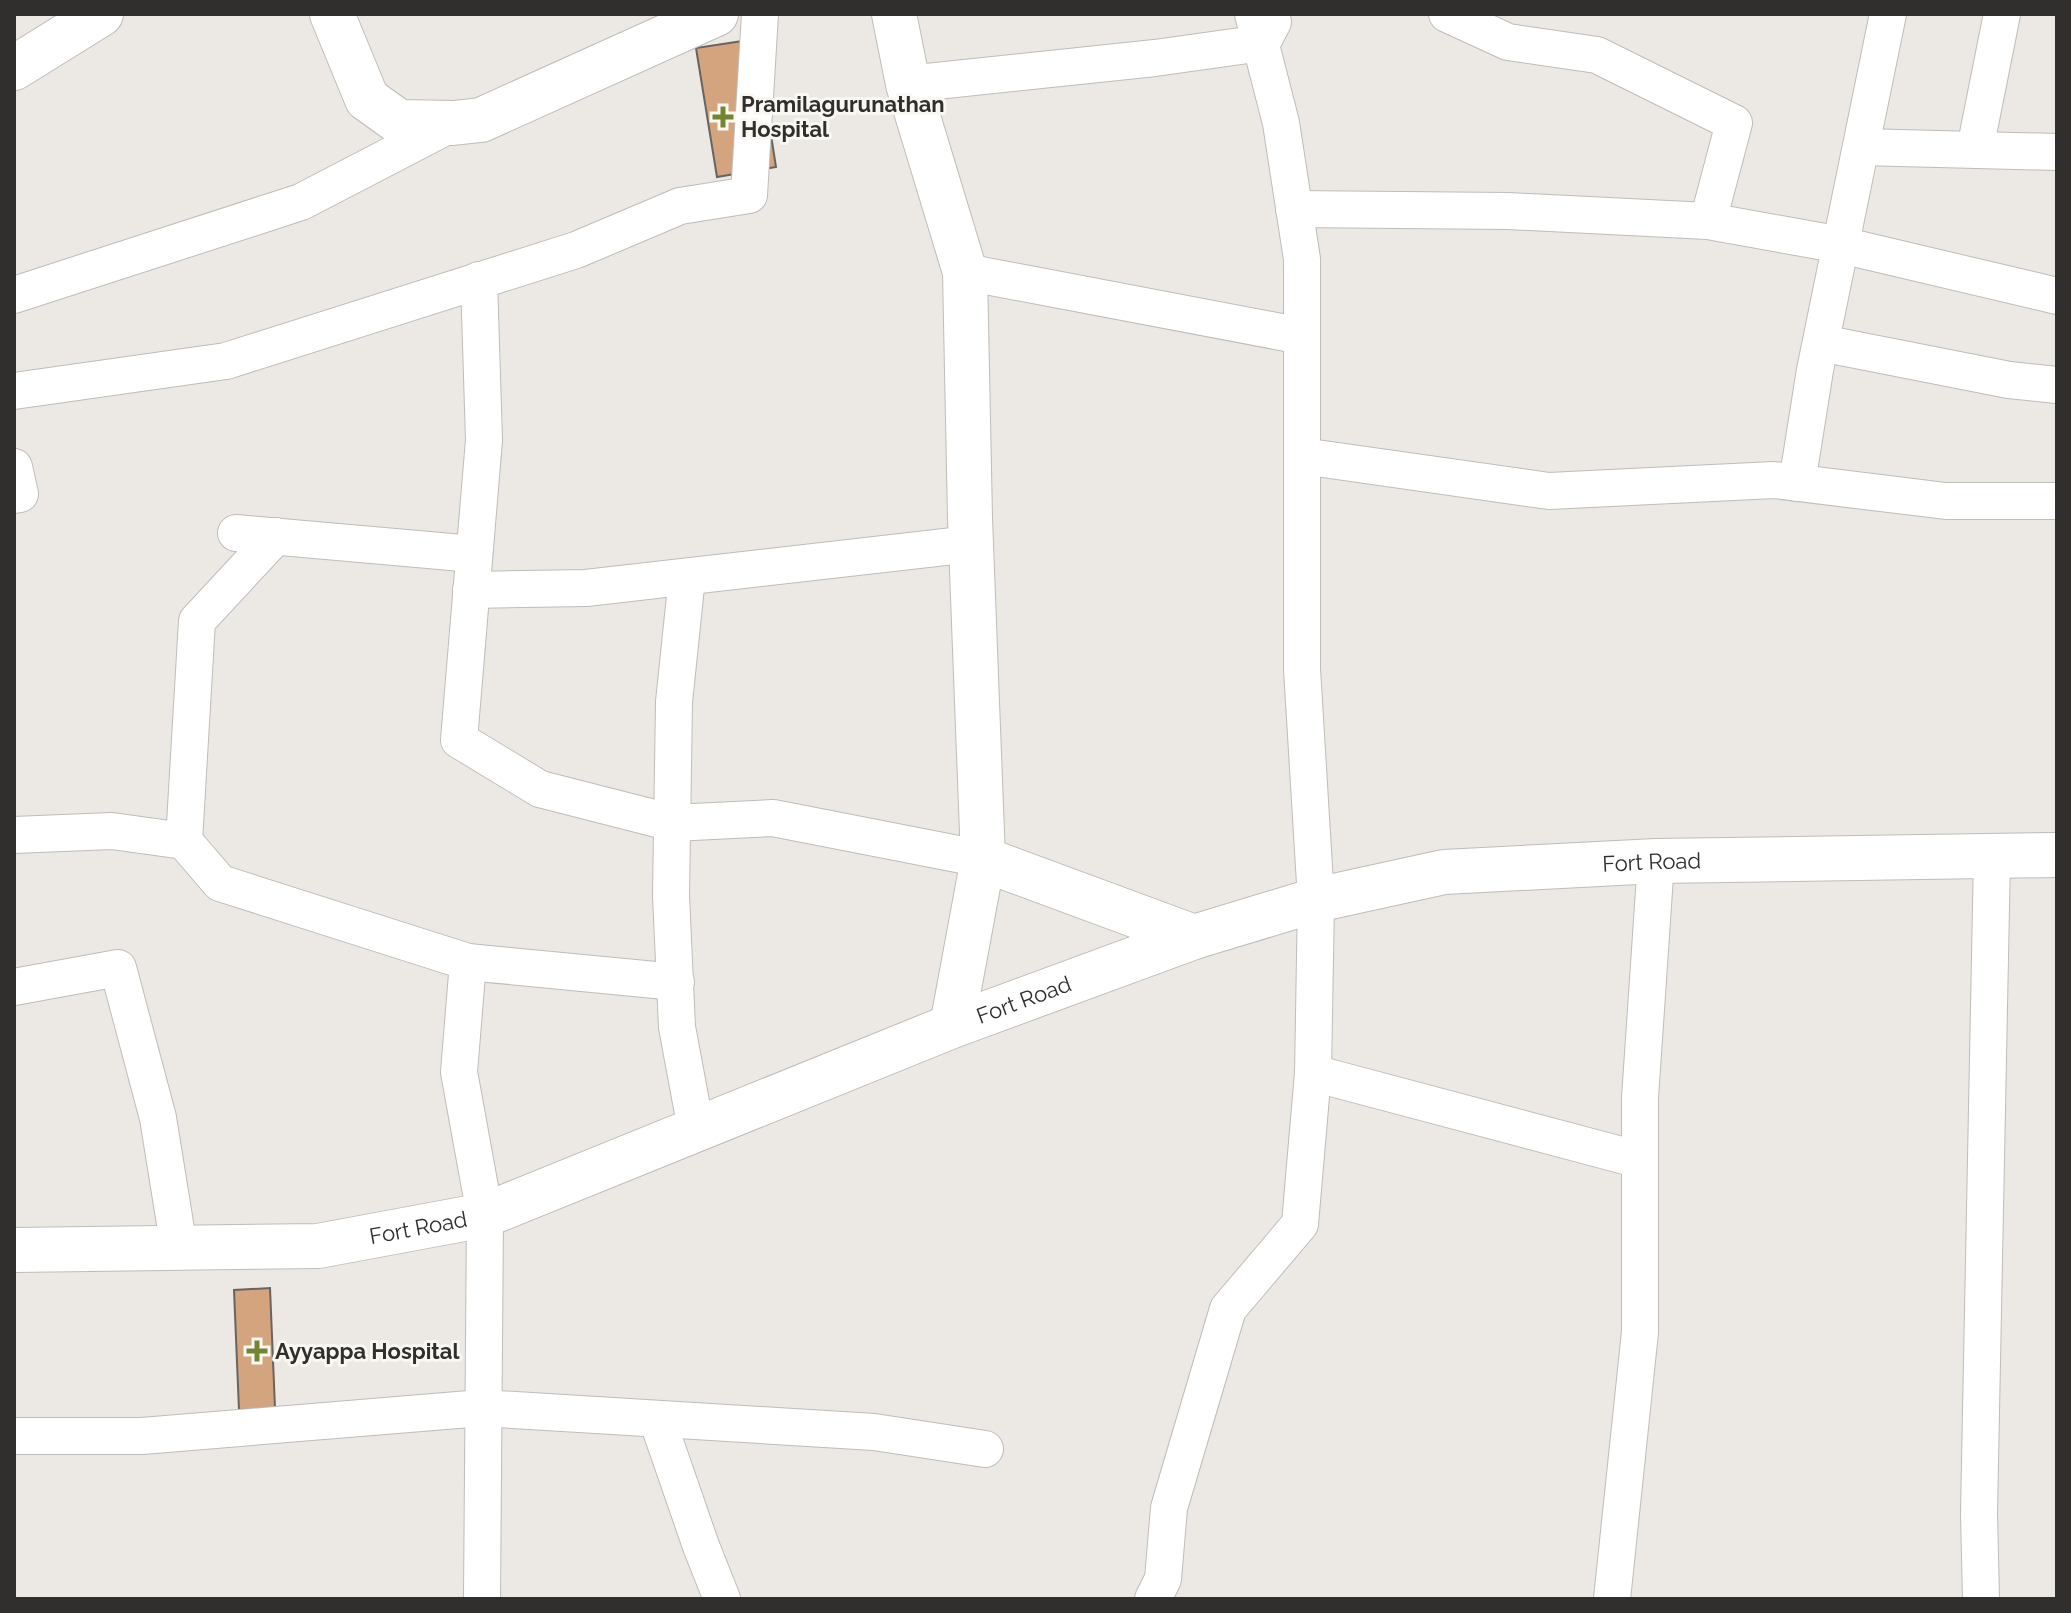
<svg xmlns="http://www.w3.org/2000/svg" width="2071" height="1613" viewBox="0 0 2071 1613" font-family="Raleway,sans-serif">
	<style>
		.building { fill: #d4a47e; stroke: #686461; stroke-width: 2 }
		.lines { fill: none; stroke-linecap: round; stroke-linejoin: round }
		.street-casing { stroke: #bfbdb8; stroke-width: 38 }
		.secondary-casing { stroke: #bfbdb8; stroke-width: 46 }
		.street { stroke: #fff; stroke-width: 36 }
		.secondary { stroke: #fff; stroke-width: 44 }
		.poi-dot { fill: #738433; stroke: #f9f7f1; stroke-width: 3 }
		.labels { text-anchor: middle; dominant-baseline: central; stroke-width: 6; stroke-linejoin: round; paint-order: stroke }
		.poi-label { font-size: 22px; font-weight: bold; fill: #302f2d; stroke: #f9f7f1; text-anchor: start }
		.street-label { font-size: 22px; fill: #302f2d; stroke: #f9f7f1 }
	</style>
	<rect width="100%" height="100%" fill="#ece9e4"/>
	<g class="building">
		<path d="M756,39L776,167L717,177L696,48Z"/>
		<path d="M270,1288L275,1408L239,1410L234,1290Z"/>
	</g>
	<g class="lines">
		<g class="street-casing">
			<g id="street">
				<path d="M1447,14L1508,42L1597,55L1734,123L1708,221"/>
				<path d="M908,84L1155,58L1262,43L1273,22"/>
				<path d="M1861,147L2057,152"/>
				<path d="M1975,149L2002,14"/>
				<path d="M1294,209L1508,211L1708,221L1841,245L2057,296"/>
				<path d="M965,272L1302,336"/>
				<path d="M479,280L484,440L459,740L540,789L673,823L773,818L983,859"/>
				<path d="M14,295L301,202L453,123"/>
				<path d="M1821,343L2009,380L2057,385"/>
				<path d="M14,391L226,361L576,250L680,206L749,195L760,14"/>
				<path d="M1302,456L1549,491L1774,480L1946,501H2057"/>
				<path d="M14,467L20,494L14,495"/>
				<path d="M1797,483L1815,370L1888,14"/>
				<path d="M236,533L474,554"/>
				<path d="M687,577L674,702L671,896L677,1027L696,1129"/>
				<path d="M471,590L586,588L971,544"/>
				<path d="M14,835L112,831L184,841L220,883L468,962L676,982"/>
				<path d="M184,841L197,621L276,536"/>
				<path d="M468,962L459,1072L485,1215L482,1599"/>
				<path d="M14,987L118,968L158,1118L179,1248"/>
				<path d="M1313,1073L1640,1160"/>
				<path d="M657,1419L701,1546L722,1599"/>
				<path d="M14,1436H142L482,1408L874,1432L985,1449"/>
				<path d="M1153,1599L1163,1579L1169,1508L1228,1309L1300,1224L1313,1073L1316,900L1302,669V259L1281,123L1253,14"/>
				<path d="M1612,1599L1640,1332V1098L1656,861"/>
				<path d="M1981,1599L1979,1513L1992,856"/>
			</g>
		</g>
		<g class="secondary-casing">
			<g id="secondary">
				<path d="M332,14L367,99L399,122L453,123L481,120L716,14"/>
				<path d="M894,14L908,84L965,272L970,518L983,859L952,1026"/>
				<path d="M14,68L101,14"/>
				<path d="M983,859L1194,937"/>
				<path id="s1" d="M14,1250L318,1246L485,1215L952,1026L1194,937L1316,900L1444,872L1656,861L2057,855"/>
			</g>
		</g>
		<use href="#street" class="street"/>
		<use href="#secondary" class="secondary"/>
	</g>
	<g class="poi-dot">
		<path d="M719 105h8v8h8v8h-8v8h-8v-8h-8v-8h8z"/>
		<path d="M253 1339h8v8h8v8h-8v8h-8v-8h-8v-8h8z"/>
	</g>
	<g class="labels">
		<g class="poi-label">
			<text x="741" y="104">Pramilagurunathan<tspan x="741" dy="25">Hospital</tspan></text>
			<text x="275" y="1351">Ayyappa Hospital</text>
		</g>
		<g class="street-label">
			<text stroke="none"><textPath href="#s1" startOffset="1702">Fort Road</textPath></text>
			<text stroke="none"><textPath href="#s1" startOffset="1054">Fort Road</textPath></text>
			<text stroke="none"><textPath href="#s1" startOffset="406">Fort Road</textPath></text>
		</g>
	</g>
	<rect width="2071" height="1613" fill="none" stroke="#302f2d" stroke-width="32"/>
</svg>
